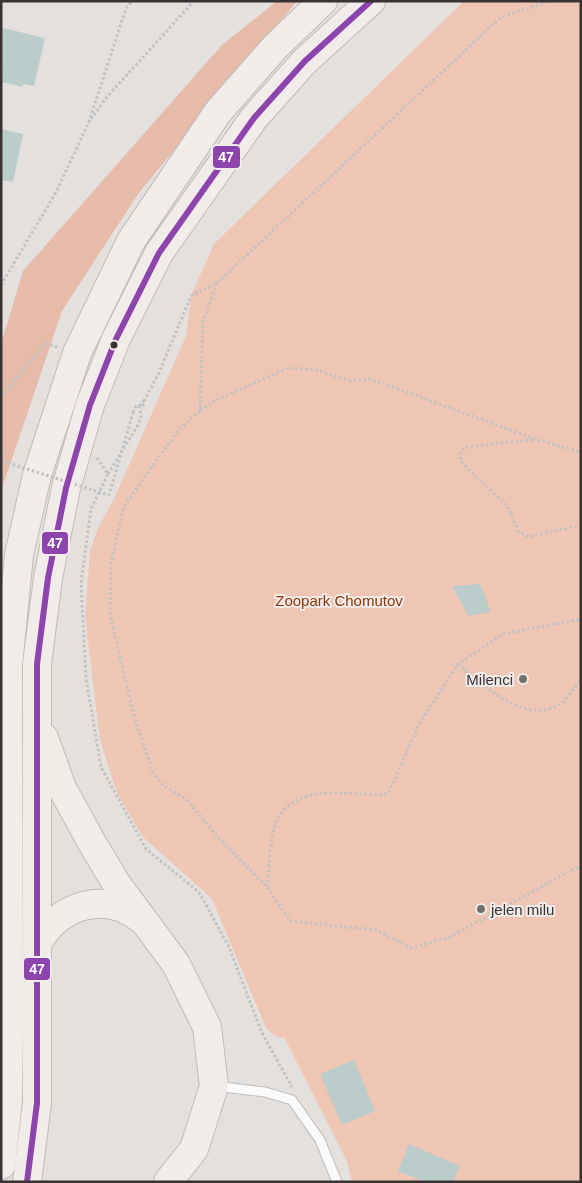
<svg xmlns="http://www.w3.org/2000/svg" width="582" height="1183" viewBox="0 0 582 1183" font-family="Arial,sans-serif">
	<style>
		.green { fill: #efc5b4 }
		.forest { fill: #e6bba9 }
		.building { fill: #bacdcb }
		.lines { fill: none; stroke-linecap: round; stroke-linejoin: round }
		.service-casing { stroke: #c1bebd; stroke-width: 11 }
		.trunk-casing { stroke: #bdbcbb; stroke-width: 30 }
		.path { stroke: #c2c2c2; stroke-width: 3; stroke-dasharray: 2.5 2.5; stroke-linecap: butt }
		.service { stroke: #fbfafa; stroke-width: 9 }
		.trunk { stroke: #f1ecea; stroke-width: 28 }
		.path-bridge { stroke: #c2c2c2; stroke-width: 3; stroke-dasharray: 2.5 2.5; stroke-linecap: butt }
		.bus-1-casing { stroke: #f2ecea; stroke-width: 10 }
		.bus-1 { stroke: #8e44ad; stroke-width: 6 }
		.bus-dot { fill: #363332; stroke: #f2ecea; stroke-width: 2 }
		.poi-dot { fill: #73706e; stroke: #f2ecea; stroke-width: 2 }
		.labels { text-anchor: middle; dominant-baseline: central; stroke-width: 4; stroke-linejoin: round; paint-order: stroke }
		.park-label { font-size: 15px; fill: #8e3607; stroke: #f2ecea }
		.poi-label { font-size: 15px; fill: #363332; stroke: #f2ecea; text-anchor: end }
		.line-badge { stroke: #f2ecea; stroke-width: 2 }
		.badge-label { font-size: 14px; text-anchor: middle; font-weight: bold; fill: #fff }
	</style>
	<rect width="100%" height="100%" fill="#e3e0de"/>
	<path class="green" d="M464,1H581V1182H352L347,1161L284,1037L278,1038L266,1028L212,899L142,836L117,793L100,740L85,617L90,551L98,528L114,499L186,336L191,296L214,244Z"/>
	<path class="forest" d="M277,1H297L138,194L62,311L1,491V344L23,271L222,45Z"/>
	<g class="building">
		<path d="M3,28L45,38L34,86L23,84L22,87L2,82Z"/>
		<path d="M1,129L23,134L13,182L1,180Z"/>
		<path d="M480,584L491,612L468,616L452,586Z"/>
		<path d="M354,1060L375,1111L342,1125L320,1074Z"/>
		<path d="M409,1144L460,1166L453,1182H425L398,1171Z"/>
	</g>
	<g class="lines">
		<g class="service-casing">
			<path id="service" d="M215,1086L265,1092L292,1100L320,1140L337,1182"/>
		</g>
		<g class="trunk-casing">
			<g id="trunk">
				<path d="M44,738L62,788L92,843L116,883L176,964L207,1027L214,1086L194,1149L168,1182"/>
				<path d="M38,942C60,905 105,890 141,919"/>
				<path d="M1,1165L8,1100L9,1026L8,665L19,555L37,475L77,353L131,241L218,112L275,47L323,1"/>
				<path d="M27,1182L37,1103V664L48,578L66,488L90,405L116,339L159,253L254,118L305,61L371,1"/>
			</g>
		</g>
		<g class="path">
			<path d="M91,119L106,98L194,1"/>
			<path d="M217,283L203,321L200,410L177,432L124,506L111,564L110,615L136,723L154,775L165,787L185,798L219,838L267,887L290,921L376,930L411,948L450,937L581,865"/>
			<path d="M1,285L55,194L89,122L126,8L132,1"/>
			<path d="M1,397L45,343L57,347"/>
			<path d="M144,401L158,375L191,296L217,283L501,17L551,1"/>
			<path d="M139,406L144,401L142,409"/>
			<path d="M200,410L214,401L288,368L316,370L349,381L371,379L535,439L581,452"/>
			<path d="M533,440L465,447L460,454L461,462L507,506L519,532L529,537L581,525"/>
			<path d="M97,458L108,474L91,509L81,583L86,678L101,767L146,849L199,892L229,947L262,1033L292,1087"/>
			<path d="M1,461L8,463"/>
			<path d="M108,474L138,425L141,416L139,406H136L133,413"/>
			<path d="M458,664C483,684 529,730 564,701C570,695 575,686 581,679"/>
			<path d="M267,887C269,869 269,851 273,833C284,781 343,794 383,795L389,792L419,724L458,664L503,634L581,619"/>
		</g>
		<use href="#service" class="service"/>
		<use href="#trunk" class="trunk"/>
		<path class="path-bridge" d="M8,463L109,495L133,413"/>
		<g class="bus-1-casing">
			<path id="bus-1" d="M27,1182L37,1103V664L48,578L66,488L90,405L116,339L159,253L254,118L305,61L371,1"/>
		</g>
		<use href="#bus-1" class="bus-1"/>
	</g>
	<circle class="bus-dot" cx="114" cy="345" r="4.5"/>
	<g class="poi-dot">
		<circle cx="523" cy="679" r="5"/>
		<circle cx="481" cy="909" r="5"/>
	</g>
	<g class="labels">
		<g class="park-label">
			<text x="339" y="600">Zoopark Chomutov</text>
		</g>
		<g class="poi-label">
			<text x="513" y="679">Milenci</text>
			<text x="491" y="909" text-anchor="start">jelen milu</text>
		</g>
	</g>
	<g class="line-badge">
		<rect x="212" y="145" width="29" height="24" rx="5" fill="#8e44ad"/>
		<rect x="41" y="531" width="28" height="24" rx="5" fill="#8e44ad"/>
		<rect x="23" y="957" width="28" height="24" rx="5" fill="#8e44ad"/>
	</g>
	<g class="badge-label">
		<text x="226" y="162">47</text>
		<text x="55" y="548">47</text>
		<text x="37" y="974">47</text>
	</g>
	<rect width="582" height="1183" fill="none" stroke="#363332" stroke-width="5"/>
</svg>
